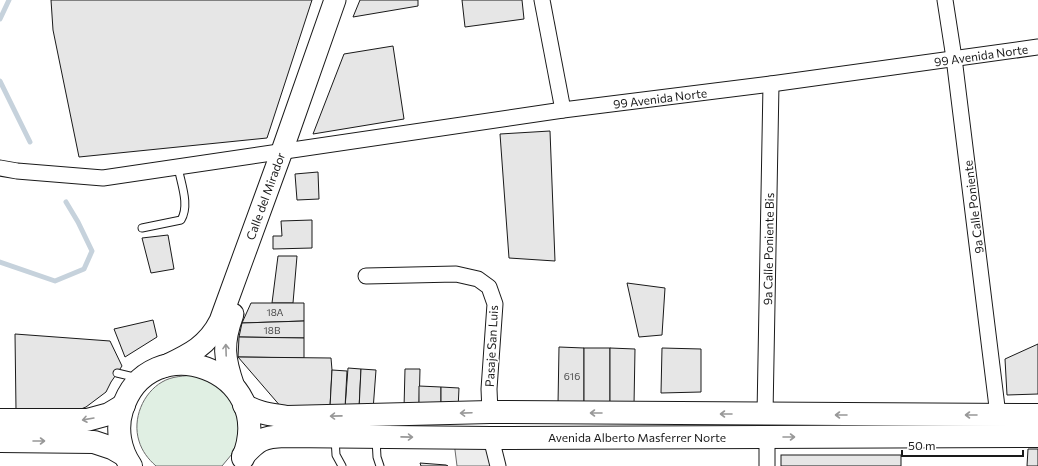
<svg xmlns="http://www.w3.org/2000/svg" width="1038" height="466" viewBox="0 0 1038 466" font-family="Commissioner,sans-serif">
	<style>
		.green { fill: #e0efe3; stroke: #6a6a6a }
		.parking { fill: #ededed; stroke: #6a6a6a }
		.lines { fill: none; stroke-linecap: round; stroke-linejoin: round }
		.stream { stroke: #c6d2dc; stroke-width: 5 }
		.building { fill: #e6e6e6; stroke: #1a1a1a }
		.lane-casing { stroke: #1a1a1a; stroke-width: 9 }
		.street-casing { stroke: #1a1a1a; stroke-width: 17 }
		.secondary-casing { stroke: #1a1a1a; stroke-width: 23 }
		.primary-casing { stroke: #1a1a1a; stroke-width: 24 }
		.lane { stroke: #fff; stroke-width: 7 }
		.street { stroke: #fff; stroke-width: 15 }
		.secondary { stroke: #fff; stroke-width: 21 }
		.primary { stroke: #fff; stroke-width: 22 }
		.oneway { stroke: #989898 }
		.labels { text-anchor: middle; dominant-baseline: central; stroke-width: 3; stroke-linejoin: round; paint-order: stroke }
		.number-label { font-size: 10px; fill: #4d4d4d }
		.street-label { font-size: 12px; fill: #1a1a1a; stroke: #fff }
	</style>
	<rect width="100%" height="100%" fill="#fff"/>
	<path class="green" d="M195,375L211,380L235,404L239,421V438L232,454L222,466H156C148,459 142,451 139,441C132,419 143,393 162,382C172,376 184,376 195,375Z"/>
	<path class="parking" d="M454,442H487L493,466H457Z"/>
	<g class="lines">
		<g class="stream">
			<path d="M0,19L9,0"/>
			<path d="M0,81L30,142"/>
			<path d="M0,262L55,281L84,269L92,251L78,222L66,202"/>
		</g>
	</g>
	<g class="building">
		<path d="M51,0H312L267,138L79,157L53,30Z"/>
		<path d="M360,0H418V6L353,17Z"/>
		<path d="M462,0H522L524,19L465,27Z"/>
		<path d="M393,46L404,119L313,134L344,54Z"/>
		<path d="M550,131L555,261L509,258L500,134Z"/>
		<path d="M318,172L319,199L297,200L295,174Z"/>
		<path d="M312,220V248L273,249V236H282L281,221Z"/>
		<path d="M168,235L174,269L151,273L142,238Z"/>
		<path d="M278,256H297L293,303H272Z"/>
		<path d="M627,283L665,288L662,335L639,337Z"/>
		<path d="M251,303H304V321L242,323Z"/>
		<path d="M153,320L157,337L125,357L114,329Z"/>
		<path d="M304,321V338L239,337L242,323Z"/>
		<path d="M15,334L110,341L122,366L111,382L106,392L86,407L76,411L16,410Z"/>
		<path d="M239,337L304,338V358L238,357Z"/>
		<path d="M1038,344V394L1007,395L1005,359Z"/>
		<path d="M559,347L584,348V404H558Z"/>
		<rect x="584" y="348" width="26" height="56"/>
		<path d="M610,348L635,349L634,405L610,404Z"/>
		<path d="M662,348L701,349V392L661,393Z"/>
		<path d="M238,357L331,358L332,370L330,407L282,408Z"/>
		<path d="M348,368L361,369L359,409L345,408Z"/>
		<path d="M361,369L376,370L373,410L359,409Z"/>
		<path d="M405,369H420L419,408H404Z"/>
		<path d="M332,370L347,371L345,408L330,407Z"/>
		<path d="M419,386L441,387V408H419Z"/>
		<path d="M441,387L459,388L458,409L441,408Z"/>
		<path d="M1028,449H1038V466H1027Z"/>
		<rect x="781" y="455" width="120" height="11"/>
		<path d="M420,463L446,465L448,466H421Z"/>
	</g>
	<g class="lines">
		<g class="lane-casing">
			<g id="lane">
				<path d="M142,228L181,220C190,205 181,184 178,167"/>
				<path d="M117,373L138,378"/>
				<path d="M335,438L336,455L342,466"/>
				<path d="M376,439L377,457L380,466"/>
			</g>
		</g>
		<g class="street-casing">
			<g id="street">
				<path d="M542,0L563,110"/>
				<path d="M945,0L954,58L998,415"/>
				<path d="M0,168L17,171L103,178L563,110L771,84L1038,47"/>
				<path d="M366,276L456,274L478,279L489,287L495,304L489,389L490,412"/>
				<path d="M765,414L771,84"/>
				<path d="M491,438L498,466"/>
				<path d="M767,466V437"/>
			</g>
		</g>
		<g class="secondary-casing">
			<g id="secondary">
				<path d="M233,314C222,344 224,358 234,387"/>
				<path d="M163,367C188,355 207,347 220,321L282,151L335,0"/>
			</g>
		</g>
		<g class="primary-casing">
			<g id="primary">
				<path d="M244,405C260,414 269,414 287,417L490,412L1038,415"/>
				<path d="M0,420H87L109,414L124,405"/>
				<path d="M0,441L94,442L112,448L124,455"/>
				<path d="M243,456C258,440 262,437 284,436L491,438L1038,436"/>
				<path d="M131,466C120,450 116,429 122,410C148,324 279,369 243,458"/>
			</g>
		</g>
		<use href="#lane" class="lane"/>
		<use href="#street" class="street"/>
		<use href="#secondary" class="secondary"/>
		<use href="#primary" class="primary"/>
	</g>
	<defs><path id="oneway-shaft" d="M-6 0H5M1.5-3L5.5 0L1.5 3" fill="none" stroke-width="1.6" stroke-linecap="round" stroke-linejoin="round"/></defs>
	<g class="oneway">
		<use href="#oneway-shaft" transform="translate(226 350) rotate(-92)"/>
		<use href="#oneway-shaft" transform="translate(466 413) rotate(178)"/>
		<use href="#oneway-shaft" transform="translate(596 413) rotate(-180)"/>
		<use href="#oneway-shaft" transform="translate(726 414) rotate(-180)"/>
		<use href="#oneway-shaft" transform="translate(841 415) rotate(-180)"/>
		<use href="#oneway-shaft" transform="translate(971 415) rotate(-180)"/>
		<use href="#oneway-shaft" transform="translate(336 416) rotate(179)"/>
		<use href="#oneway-shaft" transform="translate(88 419) rotate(170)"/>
		<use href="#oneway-shaft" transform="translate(407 437) rotate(1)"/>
		<use href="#oneway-shaft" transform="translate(789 437)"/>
		<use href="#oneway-shaft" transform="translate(39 441)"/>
	</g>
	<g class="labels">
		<g class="number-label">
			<text x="275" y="312">18A</text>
			<text x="272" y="330">18B</text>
			<text x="572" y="376">616</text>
		</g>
		<g class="street-label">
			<text transform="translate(981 55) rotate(-8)">99 Avenida Norte</text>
			<text transform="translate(660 98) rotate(-7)">99 Avenida Norte</text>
			<text transform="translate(265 196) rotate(-70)">Calle del Mirador</text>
			<text transform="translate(973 207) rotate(-97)">9a Calle Poniente</text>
			<text transform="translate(768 249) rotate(-89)">9a Calle Poniente Bis</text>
			<text transform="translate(491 346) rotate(-87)">Pasaje San Luis</text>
			<text x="637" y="437">Avenida Alberto Masferrer Norte</text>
		</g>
	</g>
	<path d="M902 450v6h121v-6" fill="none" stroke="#1a1a1a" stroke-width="2"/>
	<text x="908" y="450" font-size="12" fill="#1a1a1a" stroke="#ffffff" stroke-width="3" paint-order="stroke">50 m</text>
</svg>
